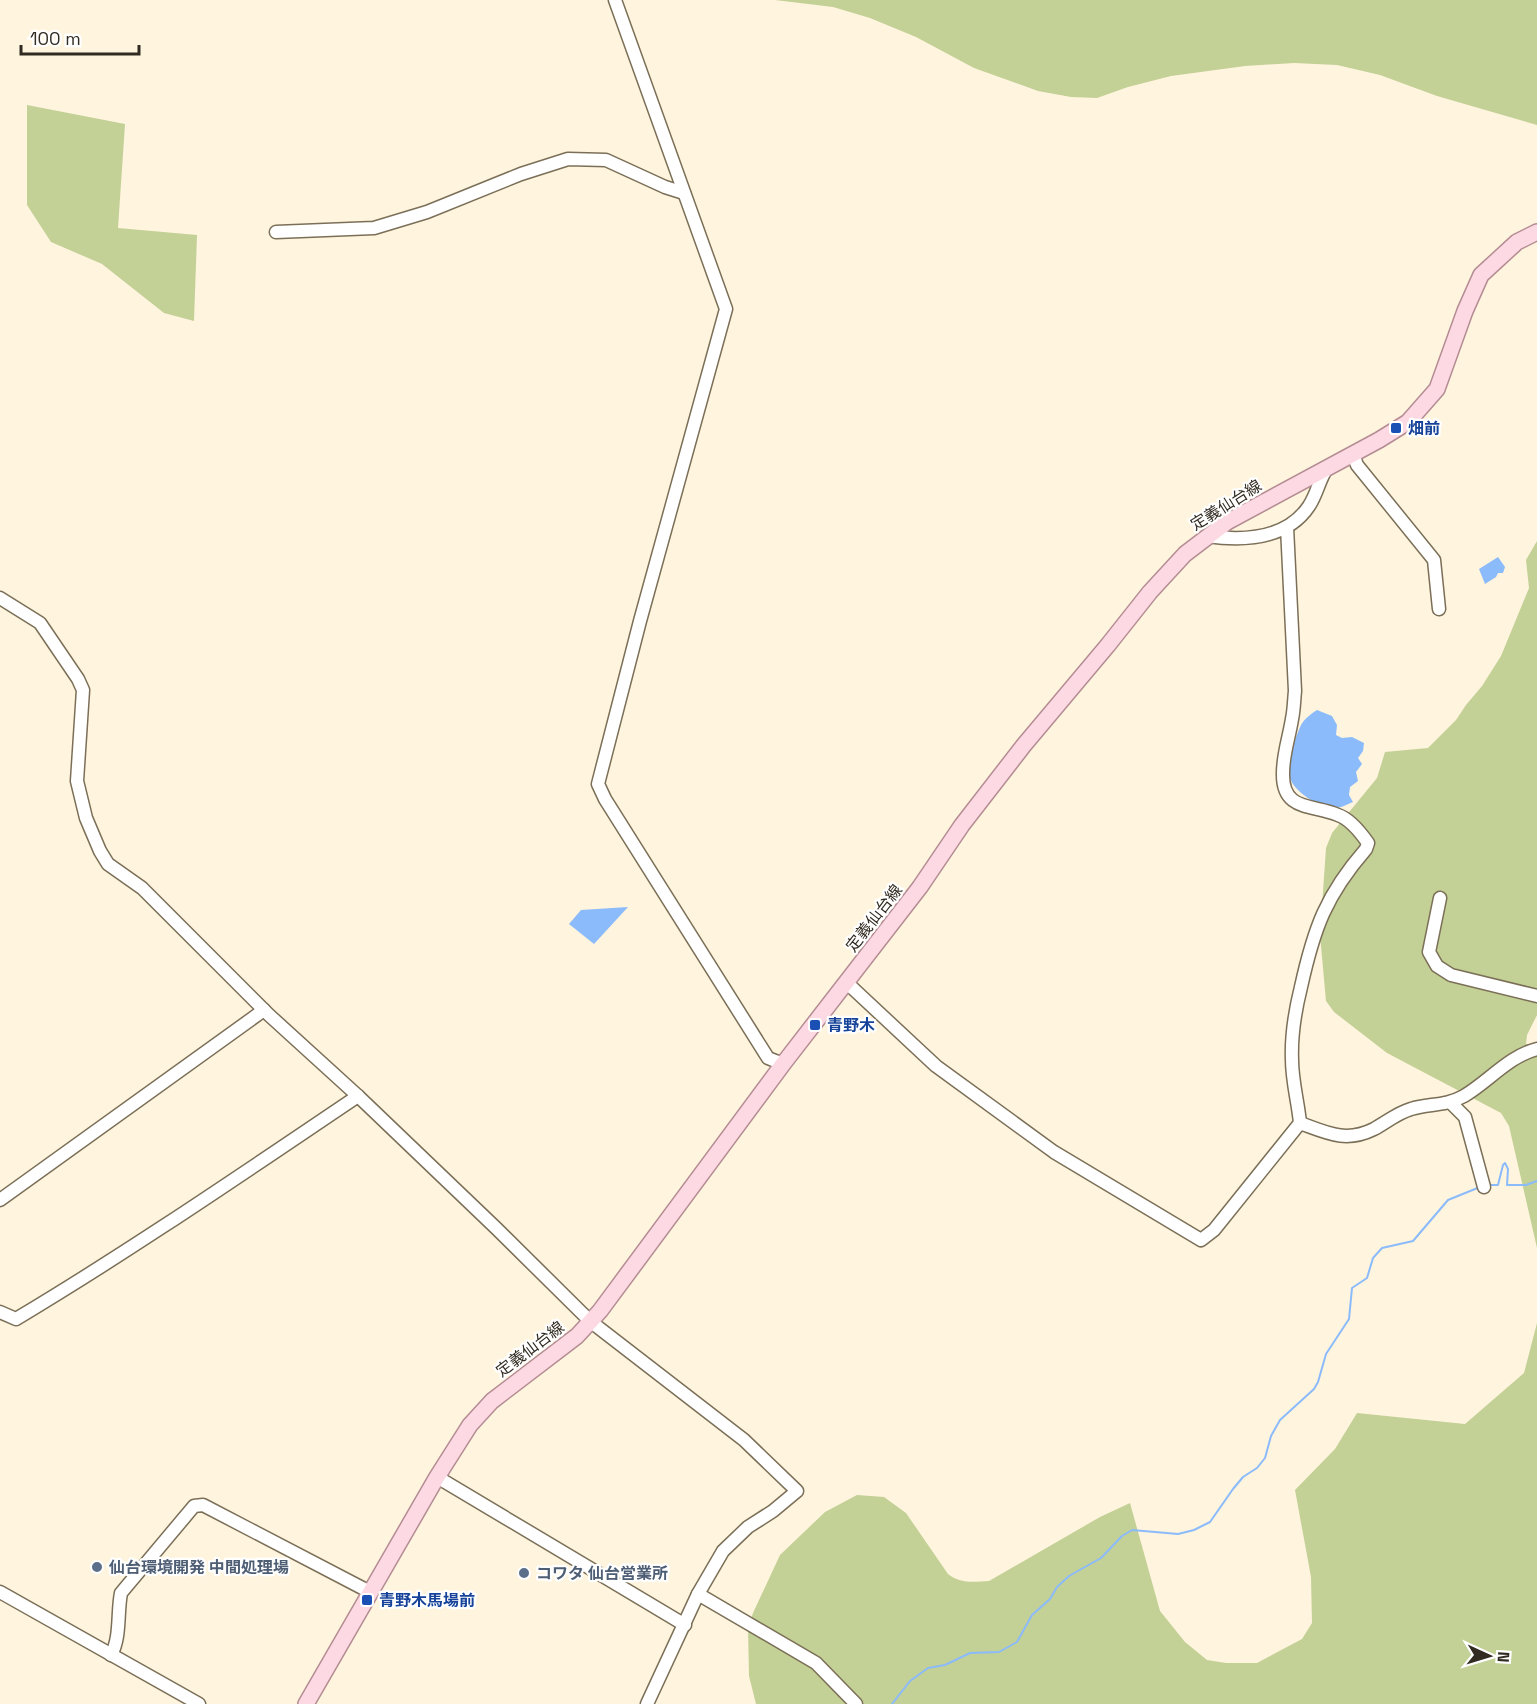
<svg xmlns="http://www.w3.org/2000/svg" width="1537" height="1704" viewBox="0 0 1537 1704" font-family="'Space Grotesk','Noto Sans JP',sans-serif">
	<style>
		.green { fill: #c3d096 }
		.water { fill: #8bbbfa }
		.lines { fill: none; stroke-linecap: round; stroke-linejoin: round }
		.stream { stroke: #8bbbfa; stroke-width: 2 }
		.minor-casing { stroke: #7b6f57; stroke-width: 15 }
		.major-casing { stroke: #b48c93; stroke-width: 18 }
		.minor { stroke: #fff; stroke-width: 12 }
		.major { stroke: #fddae3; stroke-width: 15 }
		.transit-dot { fill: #1a4fb4; stroke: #fff; stroke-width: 2 }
		.service-dot { fill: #5c6f8a; stroke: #fff; stroke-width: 2 }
		.labels { text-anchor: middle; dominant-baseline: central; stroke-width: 4.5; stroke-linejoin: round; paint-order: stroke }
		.transit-label { font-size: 16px; font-weight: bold; fill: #164399; stroke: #fff; text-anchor: start }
		.street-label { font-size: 16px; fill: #312b21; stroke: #fff }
		.service-label { font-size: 16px; font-weight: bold; fill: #4e5e75; stroke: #fff; text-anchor: start }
	</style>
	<rect width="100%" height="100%" fill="#fff4de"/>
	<g class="green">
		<path d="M775,0H1537V125L1437,96L1380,75L1337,65L1294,63L1245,66L1171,76L1128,87L1097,98L1071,97L1038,91L974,68L916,37L870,18L833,7Z"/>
		<path d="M27,105L125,124L118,228L197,235L194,321L164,313L102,264L51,242L27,205Z"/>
		<path d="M1537,541V1015L1527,1035L1526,1044H1537V1248L1509,1126L1501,1113L1387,1053L1334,1012L1326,1001L1320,935L1326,848L1332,833L1377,778L1385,752L1428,748L1456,720L1466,705L1482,686L1501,656L1529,588L1526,560Z"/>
		<path d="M1537,1323V1704H756L749,1676L748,1628L753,1613L780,1555L825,1512L857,1495L884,1497L906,1513L948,1574C961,1584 973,1582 989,1581L1100,1517L1130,1503L1160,1611L1185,1642L1207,1660L1226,1663H1257L1302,1639L1312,1623L1311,1577L1295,1490L1335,1449L1357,1413L1465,1424L1524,1373Z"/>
	</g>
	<g class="water">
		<path d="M1498,557L1505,567L1503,573H1498L1496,577L1485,584L1479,569Z"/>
		<path d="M1317,710L1332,716L1337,725L1336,735L1342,738L1352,737L1364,743L1363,751L1358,758L1362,764L1356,772L1358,781L1350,787L1349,795L1353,802C1348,804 1341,808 1335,808C1319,808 1292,791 1289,775C1286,764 1296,736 1301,725C1305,718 1311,714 1317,710Z"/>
		<path d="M628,907L594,944L569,924L581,910Z"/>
	</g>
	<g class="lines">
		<g class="stream">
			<path d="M1489,1185H1498L1503,1165L1505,1163L1508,1169L1507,1185H1526L1537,1181"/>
			<path d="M892,1704L910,1681L928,1668L945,1665L970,1653L999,1652L1017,1642L1032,1615L1050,1599L1057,1587L1069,1576L1101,1558L1122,1536L1132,1530L1178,1534L1194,1530L1210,1522L1233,1489L1243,1477L1257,1468L1265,1458L1271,1436L1280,1420L1314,1389L1318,1382L1326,1354L1349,1319L1352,1288L1367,1278L1373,1258L1382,1248L1413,1241L1448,1200L1480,1187"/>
		</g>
		<g class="minor-casing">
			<g id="minor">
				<path d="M615,0L726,309L640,621L598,784L605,799L768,1058L783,1064"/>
				<path d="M276,232L374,228L427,212L521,174L568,159L606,160L665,187L684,193"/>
				<path d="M1353,454L1357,465L1434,560L1439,609"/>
				<path d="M1207,536C1243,541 1287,539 1309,506C1317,494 1319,480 1327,468"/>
				<path d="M0,598L40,623L78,679L83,690L77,781L86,818L100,851L108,864L142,888L269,1015L358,1096L497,1229L590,1321L744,1440L797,1491L773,1511L748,1527L723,1551L698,1594L647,1704"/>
				<path d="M1440,898L1429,952L1437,966L1451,975L1537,996"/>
				<path d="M846,982L936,1066L1054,1152L1201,1240L1214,1230L1300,1123C1298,1102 1292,1081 1292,1060C1291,1035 1295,1011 1301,987C1314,928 1326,895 1366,849L1368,843C1361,833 1350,819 1338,815C1313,804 1282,812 1283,773C1283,754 1289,738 1292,719C1294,710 1294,700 1295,691L1287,527"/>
				<path d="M1451,1103L1465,1117L1484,1187"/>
				<path d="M1300,1123C1327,1133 1346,1143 1374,1129C1387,1122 1397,1113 1411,1109C1429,1103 1444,1107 1464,1096C1488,1082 1509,1056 1537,1049"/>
				<path d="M0,1200L264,1010"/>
				<path d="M0,1312L16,1319C133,1249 245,1172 358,1096"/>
				<path d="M437,1477L685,1625"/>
				<path d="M0,1592L199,1704"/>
				<path d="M698,1594L816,1663L856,1704"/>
				<path d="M111,1655C121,1637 117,1613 121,1593L194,1506L203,1505L370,1592"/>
			</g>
		</g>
		<g class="major-casing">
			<path id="major" d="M306,1704L437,1477L470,1425L492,1401L577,1336L600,1311L783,1064L920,887L962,825L1024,745L1108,645L1150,592L1185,554L1227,522L1379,440L1408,422L1437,389L1465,311L1481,275L1517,242L1537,232"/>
		</g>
		<use href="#minor" class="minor"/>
		<use href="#major" class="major"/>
	</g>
	<g class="transit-dot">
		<rect x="1390" y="422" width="12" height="12" rx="3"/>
		<rect x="809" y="1019" width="12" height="12" rx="3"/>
		<rect x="361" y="1594" width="12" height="12" rx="3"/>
	</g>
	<g class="service-dot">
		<circle cx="97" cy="1567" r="6"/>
		<circle cx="524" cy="1573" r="6"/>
	</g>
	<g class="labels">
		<g class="transit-label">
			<text x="1408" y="428">畑前</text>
			<text x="827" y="1025">青野木</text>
			<text x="379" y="1600">青野木馬場前</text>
		</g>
		<g class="street-label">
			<text transform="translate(1226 505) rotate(-32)">定義仙台線</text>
			<text transform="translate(874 918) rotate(-52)">定義仙台線</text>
			<text transform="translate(530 1349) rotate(-37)">定義仙台線</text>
		</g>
		<g class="service-label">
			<text x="109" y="1567">仙台環境開発 中間処理場</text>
			<text x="536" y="1573">コワタ 仙台営業所</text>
		</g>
	</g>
	<g transform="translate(1489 1656) rotate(94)" stroke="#ffffff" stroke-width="4.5" paint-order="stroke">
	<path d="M0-4.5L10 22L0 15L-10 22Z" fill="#312b21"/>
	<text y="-9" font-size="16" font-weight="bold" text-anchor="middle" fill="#312b21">N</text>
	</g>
	<path d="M21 45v9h118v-9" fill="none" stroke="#312b21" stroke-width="3"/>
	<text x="30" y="45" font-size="18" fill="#312b21" stroke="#ffffff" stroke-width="4.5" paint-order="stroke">100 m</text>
</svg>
